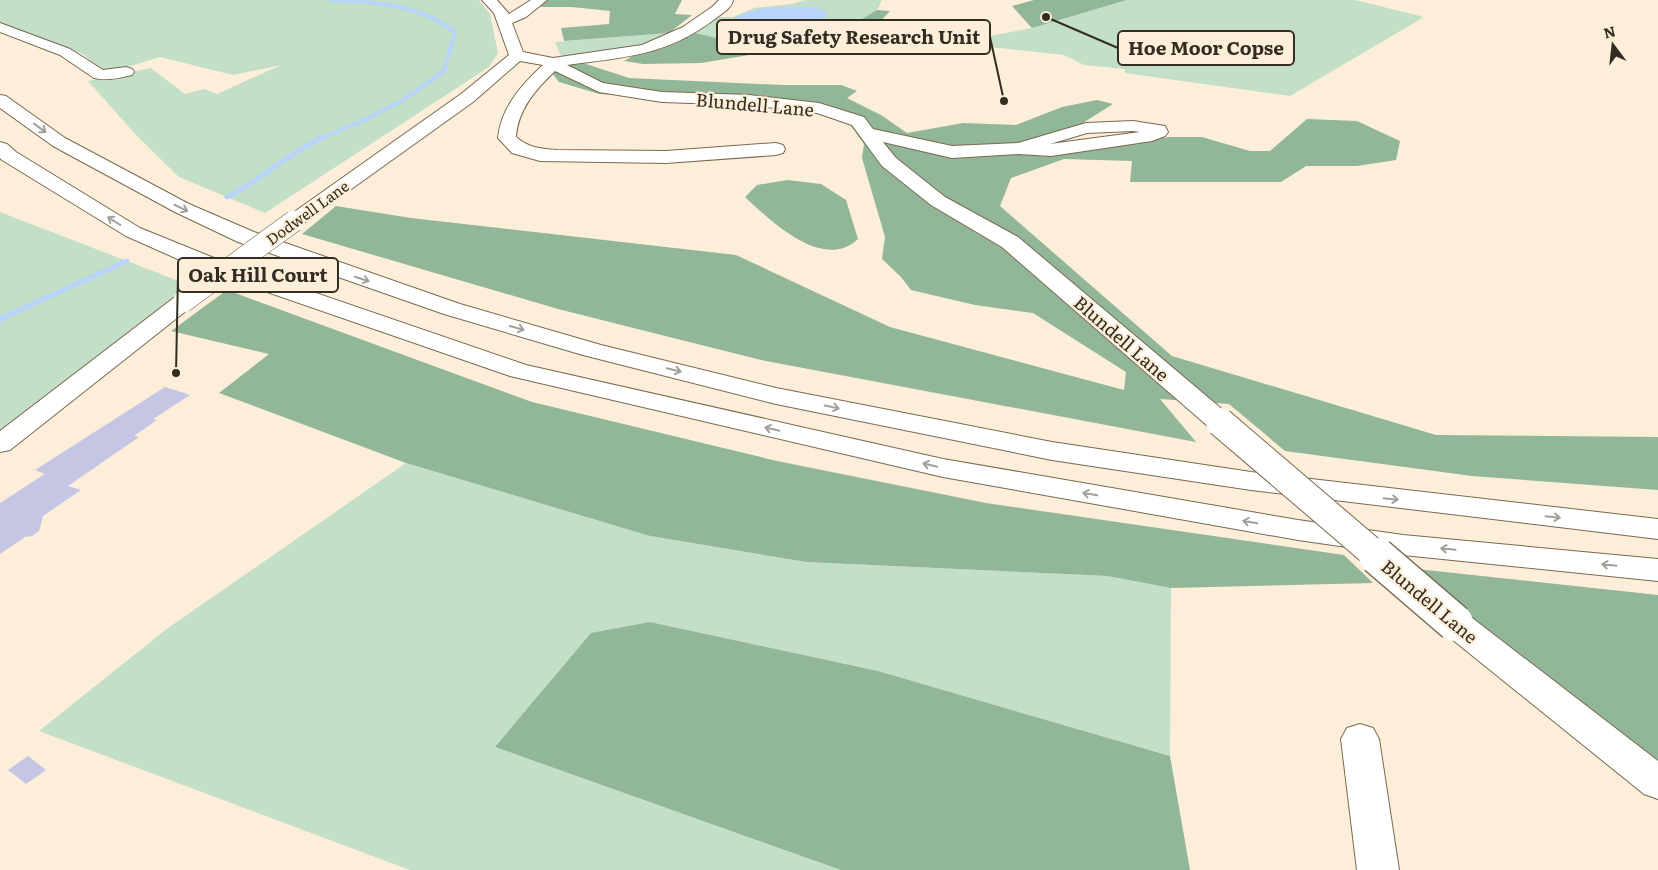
<svg xmlns="http://www.w3.org/2000/svg" width="1658" height="870" viewBox="0 0 1658 870" font-family="Literata,serif">
	<style>
		.green { fill: #c3dfc8 }
		.forest { fill: #91b798 }
		.water { fill: #b9d4fa }
		.lines { fill: none; stroke-linecap: round; stroke-linejoin: round }
		.stream-far2 { stroke: #b9d4fa; stroke-width: 4 }
		.stream-far1 { stroke: #b9d4fa; stroke-width: 5 }
		.stream { stroke: #b9d4fa; stroke-width: 7 }
		.building { fill: #c4c6e3 }
		.minor-casing { stroke: #786951; stroke-width: 2 }
		.highway-casing { stroke: #786951; stroke-width: 2 }
		.minor { fill: #fff; fill-rule: evenodd }
		.highway { fill: #fff; fill-rule: evenodd }
		.minor-bridge-far2-casing { stroke: #786951; stroke-width: 22; stroke-linecap: butt }
		.minor-bridge-far1-casing { stroke: #786951; stroke-width: 30; stroke-linecap: butt }
		.minor-bridge-casing { stroke: #786951; stroke-width: 39; stroke-linecap: butt }
		.minor-bridge-far2 { stroke: #fff; stroke-width: 21 }
		.minor-bridge-far1 { stroke: #fff; stroke-width: 28 }
		.minor-bridge { stroke: #fff; stroke-width: 36 }
		.oneway { stroke: #a3a09b }
		.labels { text-anchor: middle; dominant-baseline: central; stroke-width: 4.5; stroke-linejoin: round; paint-order: stroke }
		.far-street-label { font-size: 15px; fill: #322c21; stroke: #fceed8 }
		.street-label { font-size: 18px; fill: #322c21; stroke: #fceed8 }
		.leader { fill: none; stroke: #322c21; stroke-width: 2 }
		.callout-dot { fill: #322c21; stroke: #fceed8; stroke-width: 2 }
		.callout { fill: #fceed8; stroke: #322c21; stroke-width: 2 }
		.callout-label { font-size: 19px; text-anchor: middle; font-weight: bold; fill: #322c21 }
	</style>
	<rect width="100%" height="100%" fill="#fceed8"/>
	<g class="green">
		<path d="M0,0H479L490,14L498,53L489,67L265,213L179,177L136,135L88,81L151,68L185,94L204,89L217,94L281,65L233,75L160,57L105,74L83,54L5,27L0,23Z"/>
		<path d="M805,0H882C880,3 879,8 877,10C853,37 757,41 722,39C712,38 702,34 692,32L713,17H733L754,8L791,4Z"/>
		<path d="M1127,0H1355L1424,17L1290,96L1125,73V69L1084,65L1064,55L952,43L1032,28Z"/>
		<path d="M669,33L637,48L561,56L555,42Z"/>
		<path d="M0,212L189,285L0,438Z"/>
		<path d="M406,463L650,536L806,562L1107,576L1171,588L1170,756L878,671L650,622L495,747L841,870H410L39,731L168,628Z"/>
	</g>
	<g class="forest">
		<path d="M541,0H682L675,14L692,15L669,33L564,41L561,28L609,24L610,11L572,7H541L537,5Z"/>
		<path d="M1034,0H1127L1032,28L1012,6Z"/>
		<path d="M877,10L890,11L868,35L701,63L643,64L624,61L636,54L692,32L720,39H769L822,33L852,25Z"/>
		<path d="M566,63H583L629,78L783,85H841L857,91L847,98L881,115L907,133L963,123L1016,125L1062,107L1097,100L1113,104L1078,126L1036,137L1052,154L1169,137H1202L1250,151H1270L1307,119L1357,121L1400,141L1396,160L1357,166H1306L1281,182H1130L1132,161L1064,159L1011,178L1000,206L1172,356L1436,435L1658,437V490L1472,476L1285,451L1229,404L1160,399L1196,442L761,360L558,309L302,234L336,206L411,218L736,255L890,327L1124,390L1126,372L1033,313L975,305L911,290L901,277L882,259L885,237L862,158L864,144L848,122L809,111L748,103L599,94L559,82L552,73Z"/>
		<path d="M787,180L821,184L846,200L858,239C823,272 771,221 745,197L757,185Z"/>
		<path d="M227,290L532,402L777,461L986,503L1344,555L1373,583L1171,588L1107,576L806,562L650,536L406,463L219,393L269,354L171,331Z"/>
		<path d="M1417,569L1658,595V760L1505,648Z"/>
		<path d="M650,622L878,671L1170,756L1190,870H841L495,747L591,633Z"/>
	</g>
	<path class="water" d="M797,7H815L827,12L825,18C796,24 752,35 723,25C732,20 742,13 752,11C764,7 783,8 797,7Z"/>
	<g class="lines">
		<path class="stream-far2" d="M321,138L362,121L403,100L444,71L455,32C419,4 375,2 331,0"/>
		<g class="stream-far1">
			<path d="M227,197C262,180 289,152 324,137"/>
			<path d="M0,319L127,261"/>
		</g>
		<path class="stream" d="M0,319L3,318"/>
	</g>
	<g class="building">
		<path d="M165,387L190,395L153,419L157,420L134,436L139,437L68,486L81,490L43,516L39,531L32,536L25,537L0,554V503L45,474L35,470Z"/>
		<path d="M28,756L46,770L26,784L8,770Z"/>
	</g>
	<g class="lines">
		<g class="minor-casing">
			<g id="minor">
				<path d="M482,0H497L509,14L531,0H547L526,17L512,23L523,52L553,58L642,45L683,27L712,7L719,0H733C732,8 721,14 715,19C666,56 625,57 567,65L603,83L662,92L749,95L819,103L864,117L873,129L952,146L1018,143L1086,123L1133,121L1165,126L1168,132L1165,136L1152,141L1051,156L1019,154L952,158L883,142L896,158L945,197L1018,237L1230,416L1234,422L1230,428L1220,430L1210,428L1002,247L931,205L882,166L852,125L817,113L749,105L662,102L599,92L555,71C536,89 518,109 516,137C529,148 541,149 557,150L666,151L776,143L783,145L785,149L783,153L776,155L666,163L540,161L512,153L498,138C501,108 521,85 543,65L520,61L473,102L301,225L294,227L287,225L284,221L287,217L461,94L509,55L494,13ZM1133,131L1140,132L1050,144L1087,133Z"/>
				<path d="M0,23L70,49L103,70L126,67L132,69L134,72L132,75C120,78 106,81 94,78L60,55L0,32Z"/>
				<path d="M183,295L191,297L195,302L191,307L10,450L0,452V431L175,297Z"/>
				<path d="M1455,611L1467,614L1658,761V799L1644,794L1443,632L1438,623L1443,614Z"/>
				<path d="M1360,724L1373,728L1379,739L1399,870H1357L1341,739L1347,728Z"/>
			</g>
		</g>
		<g class="highway-casing">
			<g id="highway">
				<path d="M0,95L6,96L65,138L189,204L254,232L460,304L601,345L776,388L1052,442L1251,472L1658,519V539L1251,490L1052,460L776,404L583,355L444,314L238,242L175,212L53,146L0,108Z"/>
				<path d="M0,142L7,144L16,152L140,228L214,258L526,365L943,459L1298,520L1403,535L1658,559V581L1403,555L1298,540L943,477L510,376L198,268L126,236L2,160L0,158Z"/>
			</g>
		</g>
		<use href="#minor" class="minor"/>
		<use href="#highway" class="highway"/>
		<g class="minor-bridge-far2-casing">
			<path id="minor-bridge-far2" d="M183,302L294,221"/>
		</g>
		<g class="minor-bridge-far1-casing">
			<path id="minor-bridge-far1" d="M1220,422L1378,557"/>
		</g>
		<g class="minor-bridge-casing">
			<path id="minor-bridge" d="M1377,556L1455,623"/>
		</g>
		<use href="#minor-bridge-far2" class="minor-bridge-far2"/>
		<use href="#minor-bridge-far1" class="minor-bridge-far1"/>
		<use href="#minor-bridge" class="minor-bridge"/>
	</g>
	<defs><path id="oneway-shaft" d="M-6 0H5M1.5-3L5.5 0L1.5 3" fill="none" stroke-width="1.6" stroke-linecap="round" stroke-linejoin="round" transform="scale(1.25)"/></defs>
	<g class="oneway">
		<use href="#oneway-shaft" transform="translate(40 128) rotate(36)"/>
		<use href="#oneway-shaft" transform="translate(181 208) rotate(26)"/>
		<use href="#oneway-shaft" transform="translate(114 221) rotate(-148)"/>
		<use href="#oneway-shaft" transform="translate(362 279) rotate(18)"/>
		<use href="#oneway-shaft" transform="translate(517 328) rotate(16)"/>
		<use href="#oneway-shaft" transform="translate(674 370) rotate(14)"/>
		<use href="#oneway-shaft" transform="translate(832 407) rotate(11)"/>
		<use href="#oneway-shaft" transform="translate(772 429) rotate(-167)"/>
		<use href="#oneway-shaft" transform="translate(930 465) rotate(-167)"/>
		<use href="#oneway-shaft" transform="translate(1090 494) rotate(-170)"/>
		<use href="#oneway-shaft" transform="translate(1391 499) rotate(6)"/>
		<use href="#oneway-shaft" transform="translate(1553 517) rotate(6)"/>
		<use href="#oneway-shaft" transform="translate(1250 522) rotate(-170)"/>
		<use href="#oneway-shaft" transform="translate(1448 549) rotate(-174)"/>
		<use href="#oneway-shaft" transform="translate(1609 565) rotate(-174)"/>
	</g>
	<g class="labels">
		<g class="far-street-label">
			<text transform="translate(307 212) rotate(-36)">Dodwell Lane</text>
		</g>
		<g class="street-label">
			<text transform="translate(755 104) rotate(5)">Blundell Lane</text>
			<text transform="translate(1122 338) rotate(41)">Blundell Lane</text>
			<text transform="translate(1430 601) rotate(40)">Blundell Lane</text>
		</g>
	</g>
	<path class="leader" d="M1004 101L990 37M1046 17L1118 48M176 373L178 275"/>
	<g class="callout-dot">
		<circle cx="1004" cy="101" r="5"/>
		<circle cx="1046" cy="17" r="5"/>
		<circle cx="176" cy="373" r="5"/>
	</g>
	<g class="callout">
		<rect x="717" y="20" width="273" height="34" rx="5"/>
		<rect x="1118" y="31" width="176" height="34" rx="5"/>
		<rect x="178" y="258" width="160" height="34" rx="5"/>
	</g>
	<g class="callout-label">
		<text x="854" y="44">Drug Safety Research Unit</text>
		<text x="1206" y="55">Hoe Moor Copse</text>
		<text x="258" y="282">Oak Hill Court</text>
	</g>
	<g transform="translate(1613 45) rotate(345)" stroke="#fceed8" stroke-width="4" paint-order="stroke">
	<path d="M0-4L9 19L0 12L-9 19Z" fill="#322c21"/>
	<text y="-8" font-size="14" font-weight="bold" text-anchor="middle" fill="#322c21">N</text>
	</g>
</svg>
